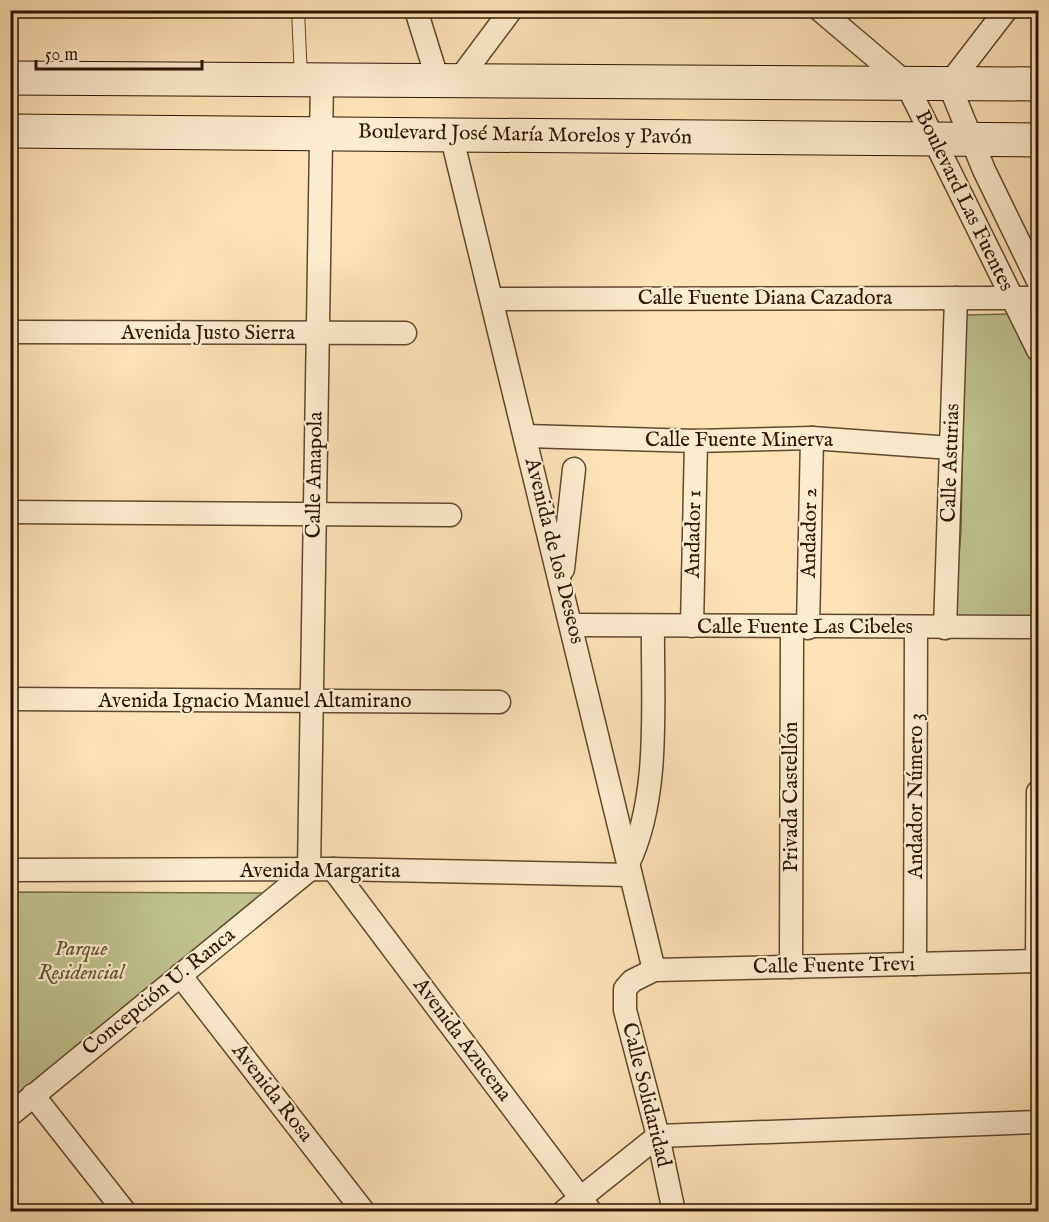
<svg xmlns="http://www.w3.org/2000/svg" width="1049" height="1222" viewBox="0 0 1049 1222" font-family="'IM FELL English',serif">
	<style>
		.green { fill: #bfc38d; stroke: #766c46; stroke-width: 1.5 }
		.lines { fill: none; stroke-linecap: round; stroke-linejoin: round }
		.service-casing { stroke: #60492d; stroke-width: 14 }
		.minor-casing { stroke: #60492d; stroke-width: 25 }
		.secondary-casing { stroke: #2c1600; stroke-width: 35 }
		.service { stroke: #fdeccf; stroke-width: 12 }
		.minor { stroke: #fdeccf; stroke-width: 22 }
		.secondary { stroke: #fdeccf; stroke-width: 33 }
		.labels { text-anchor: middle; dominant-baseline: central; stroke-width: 4.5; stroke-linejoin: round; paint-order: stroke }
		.street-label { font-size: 21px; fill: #2c1600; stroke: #fdeccf }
		.park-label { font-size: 21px; font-style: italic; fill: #5f5331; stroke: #fdeccf }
	</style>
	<rect width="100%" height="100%" fill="#fce2b5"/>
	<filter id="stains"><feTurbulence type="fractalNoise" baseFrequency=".00333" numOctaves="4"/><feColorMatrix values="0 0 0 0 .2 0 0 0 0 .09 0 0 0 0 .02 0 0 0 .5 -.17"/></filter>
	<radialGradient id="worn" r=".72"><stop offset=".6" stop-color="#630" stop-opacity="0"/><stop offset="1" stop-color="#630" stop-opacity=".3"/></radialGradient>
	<g class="green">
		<path d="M1010,314L1038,368V634L953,633L961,531L965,315Z"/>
		<path d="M11,892L280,893L11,1104Z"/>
	</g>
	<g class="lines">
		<g class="service-casing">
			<path id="service" d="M298,10L301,79"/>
		</g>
		<g class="minor-casing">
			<g id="minor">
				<path d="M416,10L438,81"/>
				<path d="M820,10L906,83L1038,350"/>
				<path d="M1006,10L949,84L984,170L1038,281"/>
				<path d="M458,81L511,10"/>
				<path d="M451,134L654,970"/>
				<path d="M492,299L1038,298"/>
				<path d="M10,332L405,333"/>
				<path d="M526,436L696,441L812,438L951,448"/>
				<path d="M10,512L450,515"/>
				<path d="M563,569L574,469"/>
				<path d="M572,625L1038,627"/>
				<path d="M692,626L696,441"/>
				<path d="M808,628L812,438"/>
				<path d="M945,628L956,298"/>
				<path d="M10,699L499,702"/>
				<path d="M628,864C661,796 652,701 653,626"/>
				<path d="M333,869L591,1212"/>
				<path d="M10,870L333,869L630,875"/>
				<path d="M1037,961L1038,792"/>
				<path d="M915,964L916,628"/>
				<path d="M791,967L792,628"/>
				<path d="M180,975L364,1212"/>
				<path d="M33,1095L125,1212"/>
				<path d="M10,1115L309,870L322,80"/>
				<path d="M563,1212L658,1136L1038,1122"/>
				<path d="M674,1212L658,1136L625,1010V989L632,981L654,970L1038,961"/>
			</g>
		</g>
		<g class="secondary-casing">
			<g id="secondary">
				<path d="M10,78L1038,84"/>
				<path d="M10,131L1038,140"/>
			</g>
		</g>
		<use href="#service" class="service"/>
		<use href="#minor" class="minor"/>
		<use href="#secondary" class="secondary"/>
	</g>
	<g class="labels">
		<g class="street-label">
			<text transform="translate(525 135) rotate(1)">Boulevard José María Morelos y Pavón</text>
			<text transform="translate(964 201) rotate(64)">Boulevard Las Fuentes</text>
			<text x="765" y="298">Calle Fuente Diana Cazadora</text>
			<text x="208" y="333">Avenida Justo Sierra</text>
			<text x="739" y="440">Calle Fuente Minerva</text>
			<text transform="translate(951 463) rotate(-88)">Calle Asturias</text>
			<text transform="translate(315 475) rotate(-89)">Calle Amapola</text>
			<text transform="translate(810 533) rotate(-89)">Andador 2</text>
			<text transform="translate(694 534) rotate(-89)">Andador 1</text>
			<text transform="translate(554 551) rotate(76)">Avenida de los Deseos</text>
			<text x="805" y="627">Calle Fuente Las Cibeles</text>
			<text x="255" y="701">Avenida Ignacio Manuel Altamirano</text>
			<text transform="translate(916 796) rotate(-90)">Andador Número 3</text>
			<text transform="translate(791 797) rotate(-90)">Privada Castellón</text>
			<text x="320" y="871">Avenida Margarita</text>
			<text transform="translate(834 966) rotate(-1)">Calle Fuente Trevi</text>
			<text transform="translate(159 992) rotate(-39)">Concepción U. Ranca</text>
			<text transform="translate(462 1040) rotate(53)">Avenida Azucena</text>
			<text transform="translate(272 1093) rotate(52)">Avenida Rosa</text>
			<text transform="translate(646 1095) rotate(76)">Calle Solidaridad</text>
		</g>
		<g class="park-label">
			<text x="81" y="949">Parque<tspan x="81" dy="24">Residencial</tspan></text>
		</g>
	</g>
	<rect width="1049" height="1222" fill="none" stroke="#fce2b5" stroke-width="36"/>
	<rect x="12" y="12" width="1025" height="1198" fill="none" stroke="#2c1600" stroke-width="3"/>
	<rect x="18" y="18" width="1013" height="1186" fill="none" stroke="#2c1600" stroke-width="1.5"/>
	<path d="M36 60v9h166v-9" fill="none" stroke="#2c1600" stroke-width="3"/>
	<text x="45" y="60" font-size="18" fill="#2c1600" stroke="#fdeccf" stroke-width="4.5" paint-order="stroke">50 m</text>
	<rect width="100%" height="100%" filter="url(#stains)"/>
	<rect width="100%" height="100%" fill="url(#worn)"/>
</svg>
